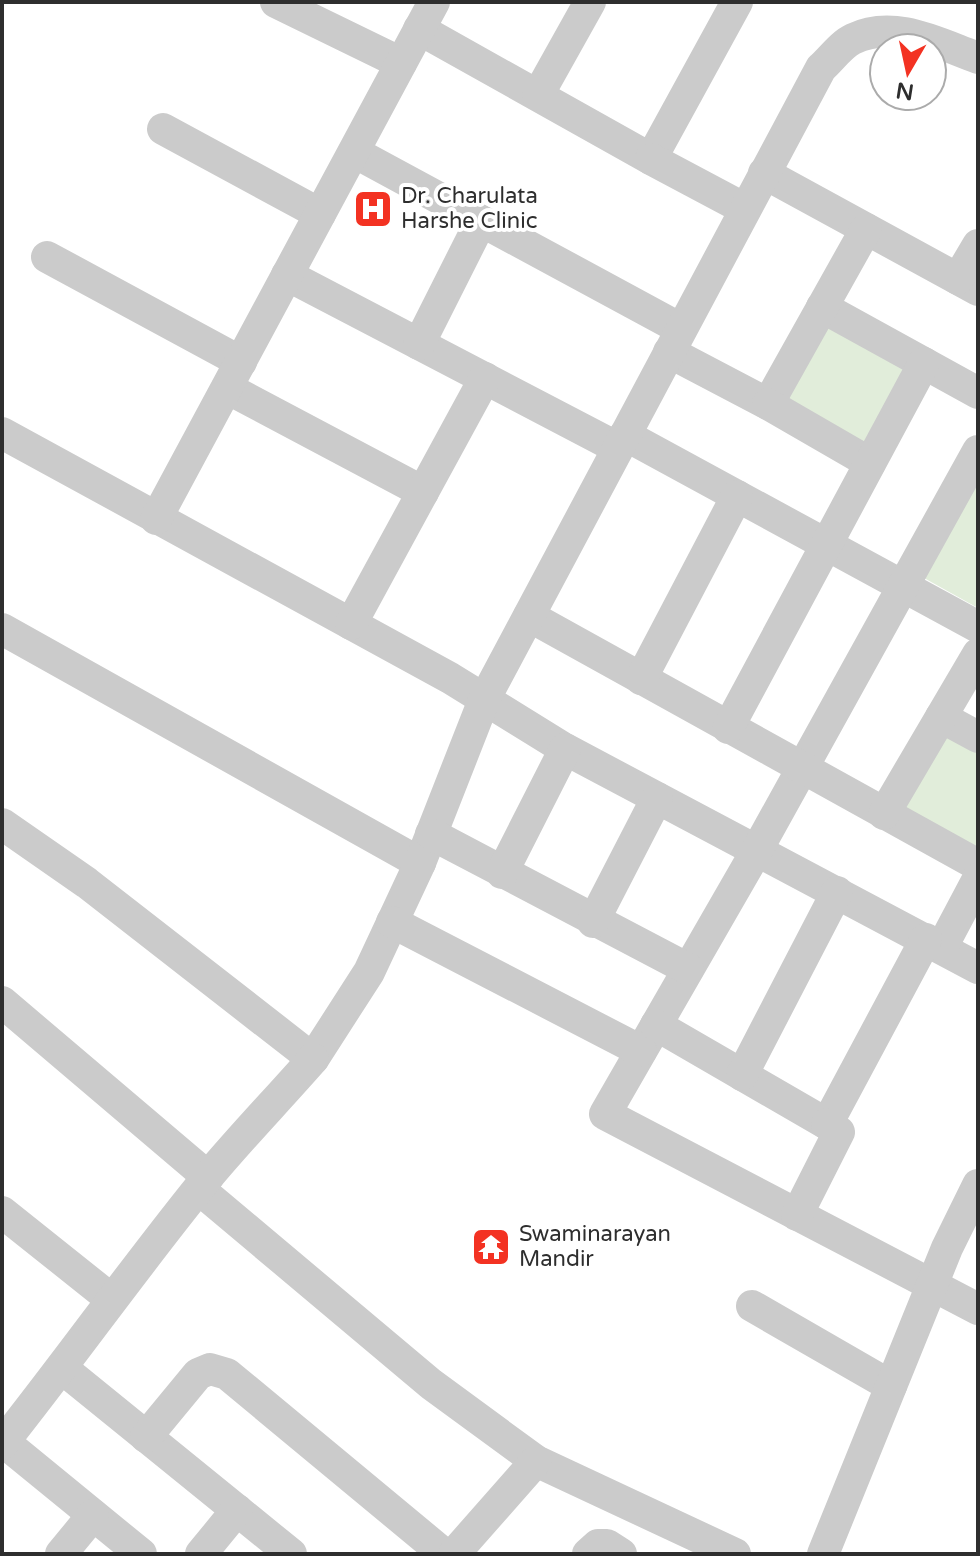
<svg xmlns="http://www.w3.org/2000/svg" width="980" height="1556" viewBox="0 0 980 1556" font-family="'Varela Round',sans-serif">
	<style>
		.park { fill: #e1edda }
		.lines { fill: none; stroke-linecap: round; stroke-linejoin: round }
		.minor { stroke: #cbcbcb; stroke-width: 32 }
		.labels { text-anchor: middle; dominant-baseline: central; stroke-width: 8; stroke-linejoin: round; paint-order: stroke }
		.poi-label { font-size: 22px; fill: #2e2e2e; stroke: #fff; text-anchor: start }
	</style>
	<rect width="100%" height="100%" fill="#fff"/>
	<g class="park">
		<path d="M831,321L912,367L866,448L785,402Z"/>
		<path d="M978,480V608L924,578Z"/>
		<path d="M943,727L978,747V854L897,808Z"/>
	</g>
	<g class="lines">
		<g class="minor">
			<path d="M276,2L401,63"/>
			<path d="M419,29L651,159L737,2"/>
			<path d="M538,95L590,2"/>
			<path d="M163,129L320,214"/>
			<path d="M354,152L681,329"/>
			<path d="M651,159L745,209"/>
			<path d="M764,173L978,290"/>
			<path d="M47,257L241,362"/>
			<path d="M287,275L618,448"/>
			<path d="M958,279L978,245"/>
			<path d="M822,307L978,393"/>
			<path d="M419,344L481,221"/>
			<path d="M669,352L768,404L866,229"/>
			<path d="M227,388L423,492"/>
			<path d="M768,404L870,463"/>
			<path d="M2,433L450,678L565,749L978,968"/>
			<path d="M625,435L978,627"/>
			<path d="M978,451L757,850L605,1114L978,1309"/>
			<path d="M156,519L434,2"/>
			<path d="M529,616L978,865"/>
			<path d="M351,624L485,378"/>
			<path d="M2,629L420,863"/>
			<path d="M641,679L737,496"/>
			<path d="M941,717L978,737"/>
			<path d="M728,728L924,363"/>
			<path d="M884,814L978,654"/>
			<path d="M2,824L87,883L313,1059L369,972L420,863L484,700L821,68C831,59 842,44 853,39C895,19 939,44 978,58"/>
			<path d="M431,834L688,969"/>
			<path d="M502,873L565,749"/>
			<path d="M392,922L641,1051"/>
			<path d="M593,922L657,798"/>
			<path d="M942,947L978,879"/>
			<path d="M2,1002L208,1177"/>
			<path d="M656,1025L827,1124L926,939"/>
			<path d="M742,1075L837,892"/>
			<path d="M199,1189L431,1384L536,1461L735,1554"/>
			<path d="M2,1212L111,1299"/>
			<path d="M797,1215L839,1132L827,1124"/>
			<path d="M752,1306L891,1386"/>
			<path d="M63,1369L291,1554"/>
			<path d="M146,1437L198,1374L210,1369L227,1374L444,1554"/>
			<path d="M4,1442L141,1554"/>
			<path d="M2,1444C72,1356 136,1265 207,1178C241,1137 278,1099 313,1059"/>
			<path d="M61,1554L93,1515"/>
			<path d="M201,1554L237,1510"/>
			<path d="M454,1554L536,1461"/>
			<path d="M588,1554L598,1545H607L621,1554"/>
			<path d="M823,1554L947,1248L978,1185"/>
		</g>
	</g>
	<defs>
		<g id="hospital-square" transform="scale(2)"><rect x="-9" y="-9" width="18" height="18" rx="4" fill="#f33222" stroke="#fff"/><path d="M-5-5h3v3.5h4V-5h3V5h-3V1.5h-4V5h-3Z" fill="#fff"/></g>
		<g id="temple-square" transform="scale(2)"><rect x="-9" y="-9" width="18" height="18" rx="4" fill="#f33222" stroke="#fff"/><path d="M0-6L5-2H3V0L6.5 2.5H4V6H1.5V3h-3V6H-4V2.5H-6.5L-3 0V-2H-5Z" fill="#fff"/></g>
	</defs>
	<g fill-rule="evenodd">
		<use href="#hospital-square" x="373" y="209"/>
		<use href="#temple-square" x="491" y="1247"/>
	</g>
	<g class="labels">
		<g class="poi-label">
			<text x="401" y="196">Dr. Charulata<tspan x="401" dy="25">Harshe Clinic</tspan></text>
			<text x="519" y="1234">Swaminarayan<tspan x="519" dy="25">Mandir</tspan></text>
		</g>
	</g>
	<rect width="980" height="1556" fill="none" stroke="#2e2e2e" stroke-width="8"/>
	<g transform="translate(908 72) rotate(189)"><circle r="38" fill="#ffffff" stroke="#ababab" stroke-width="2"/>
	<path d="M0-6L14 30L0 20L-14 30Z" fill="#f33222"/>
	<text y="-12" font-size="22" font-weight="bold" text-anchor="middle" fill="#2e2e2e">N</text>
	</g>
</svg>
